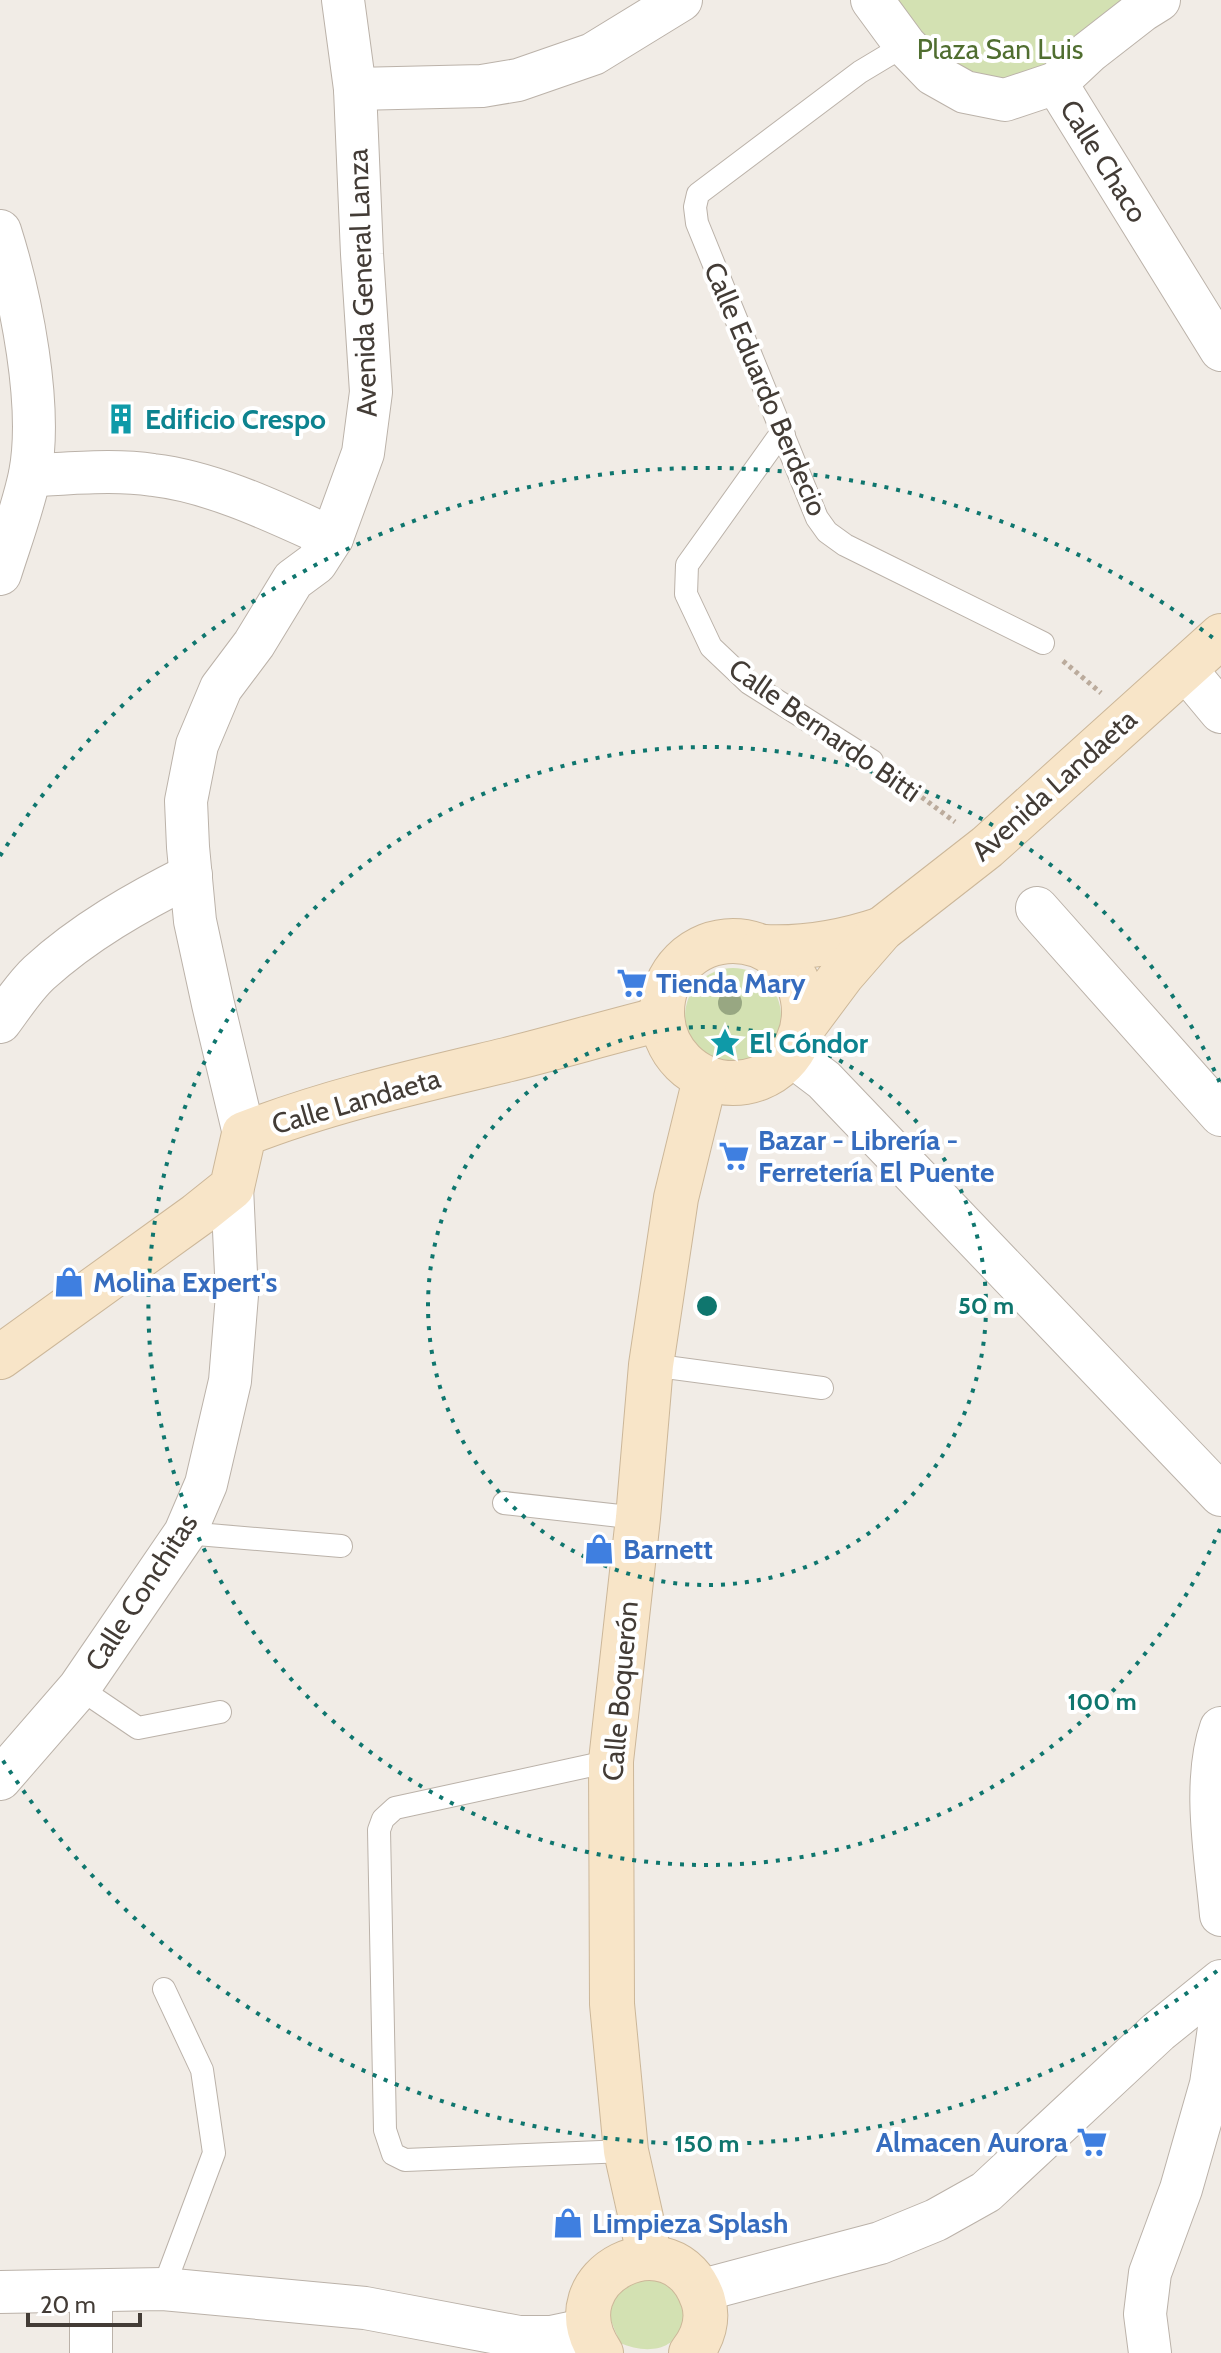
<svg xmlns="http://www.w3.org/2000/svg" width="1221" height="2353" viewBox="0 0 1221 2353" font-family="Cabin,sans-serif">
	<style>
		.green { fill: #d3e1b2 }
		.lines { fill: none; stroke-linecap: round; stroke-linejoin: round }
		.lane-casing { stroke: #bbb2a9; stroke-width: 24 }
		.street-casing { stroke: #bbb2a9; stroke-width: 44 }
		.secondary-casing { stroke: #ccb799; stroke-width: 46 }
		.path { stroke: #bbab9c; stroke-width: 5; stroke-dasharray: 4 4; stroke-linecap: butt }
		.lane { stroke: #fff; stroke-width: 22 }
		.street { stroke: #fff; stroke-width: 42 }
		.secondary { stroke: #f8e5c8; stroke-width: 44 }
		.tree { fill: #98a782 }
		.ring { fill: none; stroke: #0f766e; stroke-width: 4; stroke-dasharray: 4 8 }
		.labels { text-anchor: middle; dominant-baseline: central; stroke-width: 8; stroke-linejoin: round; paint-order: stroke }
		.park-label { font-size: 28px; fill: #506e30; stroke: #fff }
		.street-label { font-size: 28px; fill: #433c36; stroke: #fff }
		.culture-label { font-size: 28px; font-weight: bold; fill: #0d838f; stroke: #fff; text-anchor: start }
		.shop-label { font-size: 28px; font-weight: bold; fill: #366cbe; stroke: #fff; text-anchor: start }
		.centre { fill: #0f766e; stroke: #fff; stroke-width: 4 }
		.ring-label { font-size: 24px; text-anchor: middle; font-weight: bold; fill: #0f766e; stroke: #fff; stroke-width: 8; stroke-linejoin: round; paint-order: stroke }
	</style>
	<rect width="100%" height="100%" fill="#f1ece6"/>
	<g class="green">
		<path d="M894,0H1145L1088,52L965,92Z"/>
		<circle cx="733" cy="1016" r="48"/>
		<path d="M653,2276L680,2295C682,2301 684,2308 685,2314C685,2318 683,2323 682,2326C673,2353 643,2353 620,2343L608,2313L622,2284Z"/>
	</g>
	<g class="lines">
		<g class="lane-casing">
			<g id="lane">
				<path d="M905,45L860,72L698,194L695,207L697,223L817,518L827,532L845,545L1043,643"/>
				<path d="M784,435L777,439L687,565L686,594L711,647L749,683L872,761"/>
				<path d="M651,1365L822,1388"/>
				<path d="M504,1503L638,1518"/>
				<path d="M185,1533L341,1546"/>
				<path d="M79,1688L138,1728L220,1712"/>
				<path d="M611,1761L395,1808L383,1819L379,1830L385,2130L393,2154L405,2160L626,2151"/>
				<path d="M163,2289L214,2153L202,2070L164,1989"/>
			</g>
		</g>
		<g class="street-casing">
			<g id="street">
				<path d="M872,0L905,45L933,74L965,92L1005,100L1056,83L1089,52L1143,10L1159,0"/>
				<path d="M1056,83L1221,350"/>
				<path d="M355,89L482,86L518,80L593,54L681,0"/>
				<path d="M0,231C21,297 43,406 30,474C23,508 10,542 0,574"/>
				<path d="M30,475C70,474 113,469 153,475C214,482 277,513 332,538"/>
				<path d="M1186,670L1221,712"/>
				<path d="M1037,908L1221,1115"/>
				<path d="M0,1022C12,1006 24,987 39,973C84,932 137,902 191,875"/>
				<path d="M791,1055L824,1080L1221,1495"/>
				<path d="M244,1134L213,1004L195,921L188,847L186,801L197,745L221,688L254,644L293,580L316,563L332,538L363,453L371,392L362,254L355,89L343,0"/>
				<path d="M1221,1728C1202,1782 1216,1858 1221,1915"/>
				<path d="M0,1779L79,1688L185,1533L206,1484L230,1381L237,1295L232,1187"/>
				<path d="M699,2291L880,2243L936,2220L986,2192L1158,2032L1221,1981"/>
				<path d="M0,2292L163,2289L365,2308L519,2337H551L589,2329"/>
				<path d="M91,2353V2291"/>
				<path d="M1150,2353L1145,2314L1150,2273L1181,2189L1211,2084L1221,2014"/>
			</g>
		</g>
		<g class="secondary-casing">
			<g id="secondary">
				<circle cx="733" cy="1012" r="71"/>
				<path d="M764,947C806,949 843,942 882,929"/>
				<path d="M804,1026L842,975L882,929L987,847L1221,636"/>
				<path d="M0,1357L197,1215L232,1187L244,1134C328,1101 418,1081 506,1060C558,1047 609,1032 661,1019"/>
				<path d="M650,2258L626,2151L612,2004L611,1761L638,1518L651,1365L676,1198L705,1079"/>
				<path d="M601,2353C548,2275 674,2214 703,2300C709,2319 703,2338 691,2353"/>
			</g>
		</g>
		<g class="path">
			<path d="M1063,661L1101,693"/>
			<path d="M896,778L955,822"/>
		</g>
		<use href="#lane" class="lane"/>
		<use href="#street" class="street"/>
		<use href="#secondary" class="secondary"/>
	</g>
	<circle class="tree" cx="730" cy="1003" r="12"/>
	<g class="ring">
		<circle cx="707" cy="1306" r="279"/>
		<path d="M1220 1529A559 559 0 1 1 1220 1083"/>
		<path d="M1217 1971A838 838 0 0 1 0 1756M0 856A838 838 0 0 1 1217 641"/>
	</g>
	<defs>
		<g id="building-bare" transform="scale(2.4)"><path d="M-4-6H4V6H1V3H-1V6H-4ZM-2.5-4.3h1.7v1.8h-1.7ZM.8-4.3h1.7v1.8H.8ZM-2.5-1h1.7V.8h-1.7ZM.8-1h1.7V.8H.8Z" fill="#0f9aa8" stroke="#fff" stroke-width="2.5" paint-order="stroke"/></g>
		<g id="supermarket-bare" transform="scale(2.4)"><path d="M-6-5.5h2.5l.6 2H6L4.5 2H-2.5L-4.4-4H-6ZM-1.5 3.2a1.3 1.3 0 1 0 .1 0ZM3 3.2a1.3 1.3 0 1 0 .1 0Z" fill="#3f7fe0" stroke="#fff" stroke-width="2.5" paint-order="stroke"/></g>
		<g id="sight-bare" transform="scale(2.4)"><path d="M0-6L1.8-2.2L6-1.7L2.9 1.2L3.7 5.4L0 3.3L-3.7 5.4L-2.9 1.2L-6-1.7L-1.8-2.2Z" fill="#0f9aa8" stroke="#fff" stroke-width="2.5" paint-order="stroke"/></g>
		<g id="shop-bare" transform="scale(2.4)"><path d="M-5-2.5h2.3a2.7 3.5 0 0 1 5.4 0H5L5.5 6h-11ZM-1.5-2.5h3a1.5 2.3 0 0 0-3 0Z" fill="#3f7fe0" stroke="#fff" stroke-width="2.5" paint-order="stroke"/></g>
	</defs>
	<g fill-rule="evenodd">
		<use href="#building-bare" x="121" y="419"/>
		<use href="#supermarket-bare" x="632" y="983"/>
		<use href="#sight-bare" x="725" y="1043"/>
		<use href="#supermarket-bare" x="734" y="1156"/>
		<use href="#shop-bare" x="69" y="1282"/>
		<use href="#shop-bare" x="599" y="1549"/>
		<use href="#supermarket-bare" x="1092" y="2142"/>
		<use href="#shop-bare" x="568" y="2223"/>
	</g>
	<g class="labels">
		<g class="park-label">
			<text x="1000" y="49">Plaza San Luis</text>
		</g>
		<g class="street-label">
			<text transform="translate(1104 161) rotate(58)">Calle Chaco</text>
			<text transform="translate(362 283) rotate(-92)">Avenida General Lanza</text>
			<text transform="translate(766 389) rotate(67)">Calle Eduardo Berdecio</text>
			<text transform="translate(825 730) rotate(35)">Calle Bernardo Bitti</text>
			<text transform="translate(1054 785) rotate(-42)">Avenida Landaeta</text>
			<text transform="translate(356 1101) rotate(-16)">Calle Landaeta</text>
			<text transform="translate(141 1592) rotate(-57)">Calle Conchitas</text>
			<text transform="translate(620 1691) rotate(-85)">Calle Boquerón</text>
		</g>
		<g class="culture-label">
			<text x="145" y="419">Edificio Crespo</text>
			<text x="749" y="1043">El Cóndor</text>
		</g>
		<g class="shop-label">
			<text x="656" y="983">Tienda Mary</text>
			<text x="758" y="1140">Bazar - Librería -<tspan x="758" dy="32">Ferretería El Puente</tspan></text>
			<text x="93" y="1282">Molina Expert's</text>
			<text x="623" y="1549">Barnett</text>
			<text x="1068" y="2142" text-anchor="end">Almacen Aurora</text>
			<text x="592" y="2223">Limpieza Splash</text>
		</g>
	</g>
	<circle cx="707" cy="1306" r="12" class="centre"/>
	<g class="ring-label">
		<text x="986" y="1314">50 m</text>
		<text x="1102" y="1710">100 m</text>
		<text x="707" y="2152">150 m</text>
	</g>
	<path d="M28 2313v12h112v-12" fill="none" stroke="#433c36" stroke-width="4"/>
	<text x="40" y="2313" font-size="24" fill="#433c36" stroke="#ffffff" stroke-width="6" paint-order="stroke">20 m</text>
</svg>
